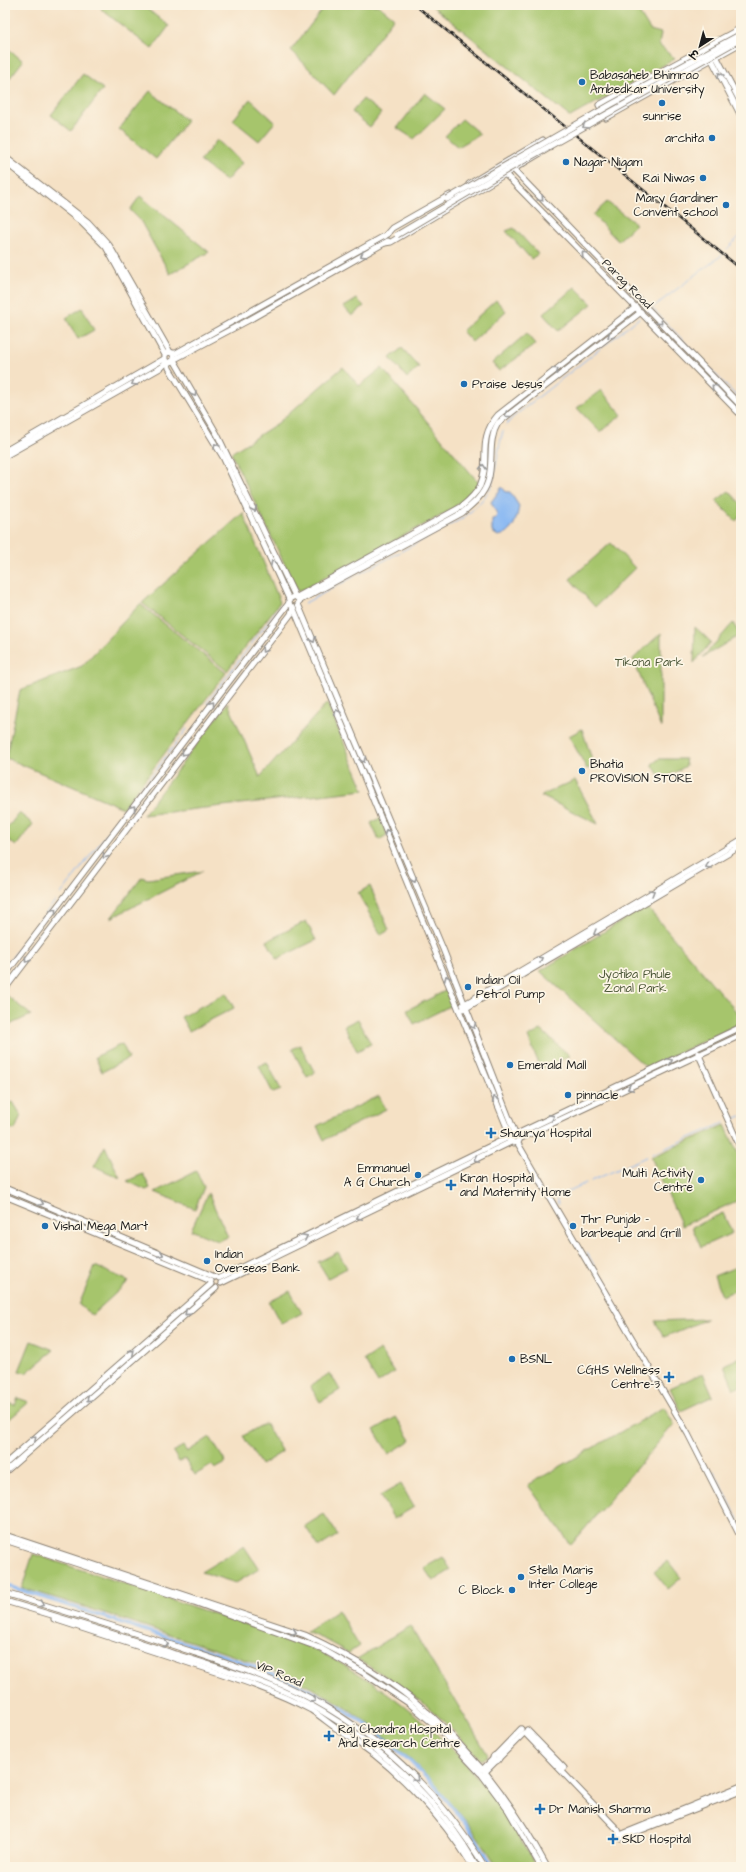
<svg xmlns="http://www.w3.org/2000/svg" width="746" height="1872" viewBox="0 0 746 1872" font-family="'Architects Daughter','Playpen Sans Deva',sans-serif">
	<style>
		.green { fill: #a6c56c; stroke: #617044 }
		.water { fill: #87b7f3; stroke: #526a88 }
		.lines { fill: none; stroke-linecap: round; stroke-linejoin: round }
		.stream { stroke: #87b7f3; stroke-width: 1 }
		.canal { stroke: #87b7f3; stroke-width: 3.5 }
		.secondary-casing { stroke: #887e70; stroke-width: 7 }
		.secondary { stroke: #fff; stroke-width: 5 }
		.rail-casing { stroke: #1c1c1c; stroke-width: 2.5 }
		.rail { stroke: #fcf5e5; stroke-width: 1; stroke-dasharray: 3; stroke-linecap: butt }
		.secondary-bridge-casing { stroke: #887e70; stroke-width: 7; stroke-linecap: butt }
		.secondary-bridge { stroke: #fff; stroke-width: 5 }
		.oneway { stroke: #999 }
		.poi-dot { fill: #1f6fb2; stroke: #fcf5e5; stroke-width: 1.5 }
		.labels { text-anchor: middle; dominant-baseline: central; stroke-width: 3.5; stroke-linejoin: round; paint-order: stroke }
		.poi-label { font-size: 12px; fill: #1c1c1c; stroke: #fcf5e5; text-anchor: start }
		.street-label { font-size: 12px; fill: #1c1c1c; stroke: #fcf5e5 }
		.park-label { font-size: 12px; fill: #4c5738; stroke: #fcf5e5 }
	</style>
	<rect width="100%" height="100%" fill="#fcf5e5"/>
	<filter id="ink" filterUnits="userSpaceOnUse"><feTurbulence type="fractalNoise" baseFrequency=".025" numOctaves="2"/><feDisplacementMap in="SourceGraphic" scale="8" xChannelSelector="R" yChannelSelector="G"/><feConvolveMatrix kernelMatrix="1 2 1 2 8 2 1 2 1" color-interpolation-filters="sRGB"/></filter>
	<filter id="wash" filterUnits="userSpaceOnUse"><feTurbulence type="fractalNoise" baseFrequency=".012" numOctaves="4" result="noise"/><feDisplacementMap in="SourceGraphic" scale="16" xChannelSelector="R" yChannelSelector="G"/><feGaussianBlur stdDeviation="0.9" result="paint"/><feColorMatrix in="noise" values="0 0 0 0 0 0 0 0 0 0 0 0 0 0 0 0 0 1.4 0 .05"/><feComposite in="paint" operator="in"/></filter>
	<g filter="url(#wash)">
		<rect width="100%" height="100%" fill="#f5e1c5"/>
		<g class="green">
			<path d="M104,5H142L169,26L152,49L101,9Z"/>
			<path d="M326,5H378L394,18L334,95L291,50Z"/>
			<path d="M431,5H640L638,11L650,30L661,33L659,45L675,59L570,117Z"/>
			<path d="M5,46L23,61L5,84Z"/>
			<path d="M83,74L103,89L71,131L51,115Z"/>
			<path d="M150,91L187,121L156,159L119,129Z"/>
			<path d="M425,93L445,109L414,139L397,128Z"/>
			<path d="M250,99L275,122L259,141L233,120Z"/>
			<path d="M363,99L381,113L370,127L352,112Z"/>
			<path d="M462,119L480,134L458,147L445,136Z"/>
			<path d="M217,140L242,163L226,181L200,161Z"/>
			<path d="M140,196L209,252L170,274L140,220L130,210Z"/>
			<path d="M607,202L636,224L618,241L593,215Z"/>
			<path d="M514,228L538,254L531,259L506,231Z"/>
			<path d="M575,287L592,304L558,331L543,314Z"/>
			<path d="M357,299L364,306L352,316L344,307Z"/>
			<path d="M496,300L506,311L472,342L462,331Z"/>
			<path d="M82,308L94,330L78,339L66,318Z"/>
			<path d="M527,333L536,344L499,371L492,363Z"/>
			<path d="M402,348L419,367L407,378L390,358Z"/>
			<path d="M343,367L359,386L382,368L479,483L471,494L448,512L298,592L231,453L278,423Z"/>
			<path d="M601,390L622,415L600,432L577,408Z"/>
			<path d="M729,491L741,504V515L736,521L716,501Z"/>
			<path d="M243,513L280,602L227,671L142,603Z"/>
			<path d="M611,543L635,568L595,607L570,579Z"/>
			<path d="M140,604L226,673L123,808L6,758L20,690L82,666Z"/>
			<path d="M733,623L740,635L703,657Z"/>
			<path d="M695,627L711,642L694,663Z"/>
			<path d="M661,633V728L633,659Z"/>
			<path d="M228,703L260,777L327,703L364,790L143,815Z"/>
			<path d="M582,729L594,766L587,769L569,736Z"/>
			<path d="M659,759H685L686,766L662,780L652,764Z"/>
			<path d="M575,780L598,824L541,796Z"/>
			<path d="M19,813L33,824L16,846L5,837V831Z"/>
			<path d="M380,818L387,835L379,840L371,823Z"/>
			<path d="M203,871L111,918L142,877L148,879Z"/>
			<path d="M370,886L389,930L381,935L358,893Z"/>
			<path d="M646,906L741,1017V1023L647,1068L540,971Z"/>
			<path d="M306,921L316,940L277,959L267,941Z"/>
			<path d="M447,990L454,1004L414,1024L407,1010Z"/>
			<path d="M226,993L234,1008L189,1031L181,1017Z"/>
			<path d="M5,994L31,1015L5,1027Z"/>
			<path d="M358,1019L371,1044L357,1051L344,1026Z"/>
			<path d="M541,1030L570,1056L541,1069L528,1037Z"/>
			<path d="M122,1044L129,1058L102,1072L95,1057Z"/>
			<path d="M300,1045L315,1073L307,1077L292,1049Z"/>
			<path d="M267,1062L281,1090L273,1093L259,1066Z"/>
			<path d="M379,1096L386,1109L324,1140L317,1126Z"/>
			<path d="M13,1102L21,1115L15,1130L5,1126V1106Z"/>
			<path d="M725,1125L741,1160V1199L682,1226L651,1157Z"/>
			<path d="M105,1146L120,1178L94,1166Z"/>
			<path d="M196,1171L204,1187L195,1209L155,1192Z"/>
			<path d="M143,1174L150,1188L146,1190L127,1181Z"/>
			<path d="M208,1193L228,1237L218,1241L191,1230Z"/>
			<path d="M723,1213L732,1233L701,1247L692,1227Z"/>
			<path d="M338,1252L347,1268L328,1278L318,1262Z"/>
			<path d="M741,1265V1288L722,1296L714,1276Z"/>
			<path d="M95,1266L129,1281L92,1315L79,1305Z"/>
			<path d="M290,1291L302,1313L281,1324L269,1302Z"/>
			<path d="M707,1319L664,1337L655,1321Z"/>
			<path d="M31,1341L54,1350L26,1373L19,1371Z"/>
			<path d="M380,1350L394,1372L378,1383L364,1360Z"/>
			<path d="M741,1357V1386L734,1389L724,1365Z"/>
			<path d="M330,1373L340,1390L320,1402L310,1386Z"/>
			<path d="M703,1373L713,1396L681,1411L670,1388Z"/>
			<path d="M18,1398L29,1402L5,1423L7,1403L15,1405Z"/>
			<path d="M664,1407L674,1424L571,1545L528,1485Z"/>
			<path d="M396,1417L411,1440L389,1454L374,1430Z"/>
			<path d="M265,1423L282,1452L261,1465L243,1436Z"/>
			<path d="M210,1437L226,1463L215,1469L212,1465L195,1475L185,1459L179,1462L173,1452L183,1446L187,1452Z"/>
			<path d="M401,1484L414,1507L394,1519L380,1496Z"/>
			<path d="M324,1514L338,1535L319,1547L305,1526Z"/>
			<path d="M244,1546L259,1569L236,1583L201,1572Z"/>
			<path d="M33,1554C97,1575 162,1596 226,1618C258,1629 292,1638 322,1653C419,1703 485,1773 537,1867H497C484,1843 465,1819 447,1799C414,1760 377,1726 334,1700C284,1671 229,1654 174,1636C124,1619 73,1603 22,1588Z"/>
			<path d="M443,1557L451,1570L433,1581L424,1568Z"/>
			<path d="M668,1561L681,1578L668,1589L654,1572Z"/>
			<path d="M338,1610L359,1646L349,1653L325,1640L306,1632Z"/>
			<path d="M410,1626L488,1755L482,1761C463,1741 443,1719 421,1701C401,1685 379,1672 357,1659Z"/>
		</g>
		<path class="water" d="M502,487L506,492H510L519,506C517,519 513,534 498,536L492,532V519L496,518L497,514L491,502Z"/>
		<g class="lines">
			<g class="stream">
				<path d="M727,249L741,235"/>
				<path d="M722,255L652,308L741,401"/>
				<path d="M506,425L513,417L639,318"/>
				<path d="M305,603L463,518C475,508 489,496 493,480C497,464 498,447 503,431"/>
				<path d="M207,703L281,605"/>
				<path d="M126,809L187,729"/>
				<path d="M61,894L119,818"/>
				<path d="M5,967L55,901"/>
				<path d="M733,1119L741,1116"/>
				<path d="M652,1154L724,1123"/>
				<path d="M591,1181L646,1157"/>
				<path d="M558,1204L556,1197L586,1183"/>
				<path d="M587,1253L613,1298"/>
				<path d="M714,1471L739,1521"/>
			</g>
			<path class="canal" d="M5,1585C60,1603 114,1620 169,1638C222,1655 275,1672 324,1698C391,1734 456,1800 493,1867"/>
		</g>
	</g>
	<g filter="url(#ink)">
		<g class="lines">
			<g class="secondary-casing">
				<g id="secondary">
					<path d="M741,28L599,105L606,118L741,43"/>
					<path d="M716,56L741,103"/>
					<path d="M711,58L741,116"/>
					<path d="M5,157L88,222L109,245L170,352"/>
					<path d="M5,162L81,222L106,247L165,355V361L169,363L174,360V356L172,353L168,352L165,355"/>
					<path d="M513,169L741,406"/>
					<path d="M504,173L741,415"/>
					<path d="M385,236L392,228L450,195"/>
					<path d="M385,243L391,242L549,148L543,140L469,184"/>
					<path d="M172,353H176L388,234"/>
					<path d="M175,359L247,321L388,241"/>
					<path d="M174,360L217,434L295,596"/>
					<path d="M168,363L169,368L223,457L289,599V603L290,605"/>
					<path d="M5,451L164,359"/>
					<path d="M5,456L162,367L167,362"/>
					<path d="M297,597L461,507C468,501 476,494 480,486C491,461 476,440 498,415L636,307"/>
					<path d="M289,599L295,596L298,599"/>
					<path d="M299,601L462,513C473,504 484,495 488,481C494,462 487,441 498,423L641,312"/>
					<path d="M298,604L443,949L515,1133"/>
					<path d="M293,607C314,658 336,709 357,760C409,885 460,1010 510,1135L509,1139L514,1143L519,1141V1137L517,1134L513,1133L510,1135"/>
					<path d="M5,975L289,603"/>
					<path d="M5,989L291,614L293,607"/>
					<path d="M463,1005L741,840"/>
					<path d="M463,1009L466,1008L741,846"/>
					<path d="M698,1053L741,1149"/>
					<path d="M517,1134L741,1027"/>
					<path d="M519,1139L741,1035"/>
					<path d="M517,1142L688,1434L741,1538"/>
					<path d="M5,1188L215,1277"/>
					<path d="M5,1196L211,1281"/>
					<path d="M219,1278L509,1137"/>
					<path d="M221,1283L511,1142"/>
					<path d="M5,1464L211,1284"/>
					<path d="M5,1472L216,1288"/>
					<path d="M5,1535L305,1635C348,1655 392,1680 427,1712C447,1729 464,1750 482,1769"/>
					<path d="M5,1540L194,1602L320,1648L362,1672L410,1704L436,1726L480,1773"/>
					<path d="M5,1593C64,1611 123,1629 181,1648C231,1665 284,1681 329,1709C393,1748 446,1803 485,1867"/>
					<path d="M5,1601C62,1618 119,1635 175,1654C204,1663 233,1672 261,1682C345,1713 434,1788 477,1867"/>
					<path d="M54,1619C100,1634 146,1649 192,1664C232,1677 273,1690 311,1710C322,1717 332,1726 343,1733C394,1764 442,1816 473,1867"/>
					<path d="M527,1730L564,1768"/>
					<path d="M525,1733L618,1830L621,1838L741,1791"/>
					<circle cx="496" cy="1758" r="3"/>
					<path d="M496,1755L521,1729"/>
					<path d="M499,1758L524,1733"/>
					<path d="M483,1769L493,1759"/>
					<path d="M485,1772C509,1802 529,1833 547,1867"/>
					<path d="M485,1772L496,1761"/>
					<path d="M482,1775L508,1810L541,1867"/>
					<path d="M620,1835L741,1786"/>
				</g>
			</g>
			<use href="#secondary" class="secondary"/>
			<g class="rail-casing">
				<path id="rail" d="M415,5L741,269"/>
			</g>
			<use href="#rail" class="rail"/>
			<g class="secondary-bridge-casing">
				<g id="secondary-bridge">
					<path d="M447,199L612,104L741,34"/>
					<path d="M397,235L507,170L741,39"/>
				</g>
			</g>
			<use href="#secondary-bridge" class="secondary-bridge"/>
		</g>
		<defs><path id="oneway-chevron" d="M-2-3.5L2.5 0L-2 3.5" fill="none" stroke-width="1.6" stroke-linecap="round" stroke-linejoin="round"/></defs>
		<g class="oneway">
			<use href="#oneway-chevron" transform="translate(720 75) rotate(-117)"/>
			<use href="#oneway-chevron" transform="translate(585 126) rotate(150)"/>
			<use href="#oneway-chevron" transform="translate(541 199) rotate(47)"/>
			<use href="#oneway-chevron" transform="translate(584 254) rotate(-133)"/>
			<use href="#oneway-chevron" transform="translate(363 255) rotate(151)"/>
			<use href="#oneway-chevron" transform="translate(660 322) rotate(46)"/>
			<use href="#oneway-chevron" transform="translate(610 336) rotate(142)"/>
			<use href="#oneway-chevron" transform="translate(556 370) rotate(-38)"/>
			<use href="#oneway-chevron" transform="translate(134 383) rotate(151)"/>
			<use href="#oneway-chevron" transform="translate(714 387) rotate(-133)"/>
			<use href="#oneway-chevron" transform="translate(194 394) rotate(59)"/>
			<use href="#oneway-chevron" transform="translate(507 415) rotate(141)"/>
			<use href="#oneway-chevron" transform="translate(216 446) rotate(-120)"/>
			<use href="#oneway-chevron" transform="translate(483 467) rotate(-87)"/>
			<use href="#oneway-chevron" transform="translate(254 509) rotate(65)"/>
			<use href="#oneway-chevron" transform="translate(273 563) rotate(-116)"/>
			<use href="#oneway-chevron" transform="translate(313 640) rotate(67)"/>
			<use href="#oneway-chevron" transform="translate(264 650) rotate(127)"/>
			<use href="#oneway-chevron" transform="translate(212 704) rotate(-53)"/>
			<use href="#oneway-chevron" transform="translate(337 712) rotate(-114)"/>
			<use href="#oneway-chevron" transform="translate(184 753) rotate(128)"/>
			<use href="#oneway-chevron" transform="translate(363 760) rotate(67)"/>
			<use href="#oneway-chevron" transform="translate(133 808) rotate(-53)"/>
			<use href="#oneway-chevron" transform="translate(387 832) rotate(-112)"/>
			<use href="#oneway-chevron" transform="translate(105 856) rotate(127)"/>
			<use href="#oneway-chevron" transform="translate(708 866) rotate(149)"/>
			<use href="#oneway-chevron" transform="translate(414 880) rotate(67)"/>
			<use href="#oneway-chevron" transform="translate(652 892) rotate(-31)"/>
			<use href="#oneway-chevron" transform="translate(54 911) rotate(-53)"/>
			<use href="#oneway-chevron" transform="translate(596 933) rotate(150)"/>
			<use href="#oneway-chevron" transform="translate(540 959) rotate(-30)"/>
			<use href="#oneway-chevron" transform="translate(27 960) rotate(127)"/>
			<use href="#oneway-chevron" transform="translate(447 978) rotate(-113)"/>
			<use href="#oneway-chevron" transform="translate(473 1026) rotate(69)"/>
			<use href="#oneway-chevron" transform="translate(670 1061) rotate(-25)"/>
			<use href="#oneway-chevron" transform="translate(630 1088) rotate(155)"/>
			<use href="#oneway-chevron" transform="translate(495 1099) rotate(-112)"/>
			<use href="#oneway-chevron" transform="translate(552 1117) rotate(-26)"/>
			<use href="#oneway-chevron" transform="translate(476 1160) rotate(154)"/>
			<use href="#oneway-chevron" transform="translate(41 1203) rotate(23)"/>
			<use href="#oneway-chevron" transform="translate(359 1217) rotate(154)"/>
			<use href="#oneway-chevron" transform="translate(305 1237) rotate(-27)"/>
			<use href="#oneway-chevron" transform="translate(161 1254) rotate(23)"/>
			<use href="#oneway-chevron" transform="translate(187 1313) rotate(139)"/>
			<use href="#oneway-chevron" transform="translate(132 1352) rotate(-41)"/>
			<use href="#oneway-chevron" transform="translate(89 1399) rotate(139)"/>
			<use href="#oneway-chevron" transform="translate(34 1438) rotate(-42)"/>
			<use href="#oneway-chevron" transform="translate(42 1604) rotate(17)"/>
			<use href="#oneway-chevron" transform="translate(294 1632) rotate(18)"/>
			<use href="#oneway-chevron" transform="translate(166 1644) rotate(18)"/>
			<use href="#oneway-chevron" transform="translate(313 1700) rotate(28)"/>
			<use href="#oneway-chevron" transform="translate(416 1779) rotate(46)"/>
		</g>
	</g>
	<g class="poi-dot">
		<circle cx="582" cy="82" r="4"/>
		<circle cx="662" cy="103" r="4"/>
		<circle cx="712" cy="138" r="4"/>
		<circle cx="566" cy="162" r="4"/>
		<circle cx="703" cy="178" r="4"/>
		<circle cx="726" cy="205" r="4"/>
		<circle cx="464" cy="384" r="4"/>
		<circle cx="582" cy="771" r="4"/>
		<circle cx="468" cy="987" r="4"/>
		<circle cx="510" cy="1065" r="4"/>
		<circle cx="568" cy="1095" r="4"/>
		<path d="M489 1127h4v4h4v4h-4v4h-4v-4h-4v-4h4z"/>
		<circle cx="418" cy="1175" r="4"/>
		<circle cx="701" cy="1180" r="4"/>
		<path d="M449 1179h4v4h4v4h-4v4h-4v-4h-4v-4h4z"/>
		<circle cx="45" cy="1226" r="4"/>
		<circle cx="573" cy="1226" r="4"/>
		<circle cx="207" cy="1261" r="4"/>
		<circle cx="512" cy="1359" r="4"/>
		<path d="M667 1371h4v4h4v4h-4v4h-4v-4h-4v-4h4z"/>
		<circle cx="521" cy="1577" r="4"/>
		<circle cx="512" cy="1590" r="4"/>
		<path d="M327 1730h4v4h4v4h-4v4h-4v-4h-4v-4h4z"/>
		<path d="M538 1803h4v4h4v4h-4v4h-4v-4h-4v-4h4z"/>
		<path d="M611 1833h4v4h4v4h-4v4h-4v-4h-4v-4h4z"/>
	</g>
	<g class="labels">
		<g class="poi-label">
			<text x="590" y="75">Babasaheb Bhimrao<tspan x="590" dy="14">Ambedkar University</tspan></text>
			<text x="662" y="116" text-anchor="middle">sunrise</text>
			<text x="704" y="138" text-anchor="end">archita</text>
			<text x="574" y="162">Nagar Nigam</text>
			<text x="695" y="178" text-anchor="end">Rai Niwas</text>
			<text x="718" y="198" text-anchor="end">Mary Gardiner<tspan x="718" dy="14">Convent school</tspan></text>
			<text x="472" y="384">Praise Jesus</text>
			<text x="590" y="764">Bhatia<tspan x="590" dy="14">PROVISION STORE</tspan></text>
			<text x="476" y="980">Indian Oil<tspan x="476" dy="14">Petrol Pump</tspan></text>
			<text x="518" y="1065">Emerald Mall</text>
			<text x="576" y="1095">pinnacle</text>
			<text x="500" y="1133">Shaurya Hospital</text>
			<text x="410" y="1168" text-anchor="end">Emmanuel<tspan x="410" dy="14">A G Church</tspan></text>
			<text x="693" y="1173" text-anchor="end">Multi Activity<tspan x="693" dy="14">Centre</tspan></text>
			<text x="460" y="1178">Kiran Hospital<tspan x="460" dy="14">and Maternity Home</tspan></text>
			<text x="581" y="1219">Thr Punjab -<tspan x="581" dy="14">barbeque and Grill</tspan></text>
			<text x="53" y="1226">Vishal Mega Mart</text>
			<text x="215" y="1254">Indian<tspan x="215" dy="14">Overseas Bank</tspan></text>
			<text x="520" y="1359">BSNL</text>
			<text x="660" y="1370" text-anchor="end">CGHS Wellness<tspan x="660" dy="14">Centre-3</tspan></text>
			<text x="529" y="1570">Stella Maris<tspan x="529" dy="14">Inter College</tspan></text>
			<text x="504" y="1590" text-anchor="end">C Block</text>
			<text x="338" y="1729">Raj Chandra Hospital<tspan x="338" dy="14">And Research Centre</tspan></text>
			<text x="549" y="1809">Dr Manish Sharma</text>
			<text x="622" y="1839">SKD Hospital</text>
		</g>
		<g class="street-label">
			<text transform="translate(627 284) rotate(45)">Parag Road</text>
			<text transform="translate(279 1674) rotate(23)">VIP Road</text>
		</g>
		<g class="park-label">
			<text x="649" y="662">Tikona Park</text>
			<text x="635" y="974">Jyotiba Phule<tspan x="635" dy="14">Zonal Park</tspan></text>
		</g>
	</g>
	<rect width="746" height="1872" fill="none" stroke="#fcf5e5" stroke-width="20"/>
	<g transform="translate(700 46) rotate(216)" stroke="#fcf5e5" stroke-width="3" paint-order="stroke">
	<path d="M0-3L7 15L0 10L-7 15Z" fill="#1c1c1c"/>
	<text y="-6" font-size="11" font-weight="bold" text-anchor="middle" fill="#1c1c1c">उ</text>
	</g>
</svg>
